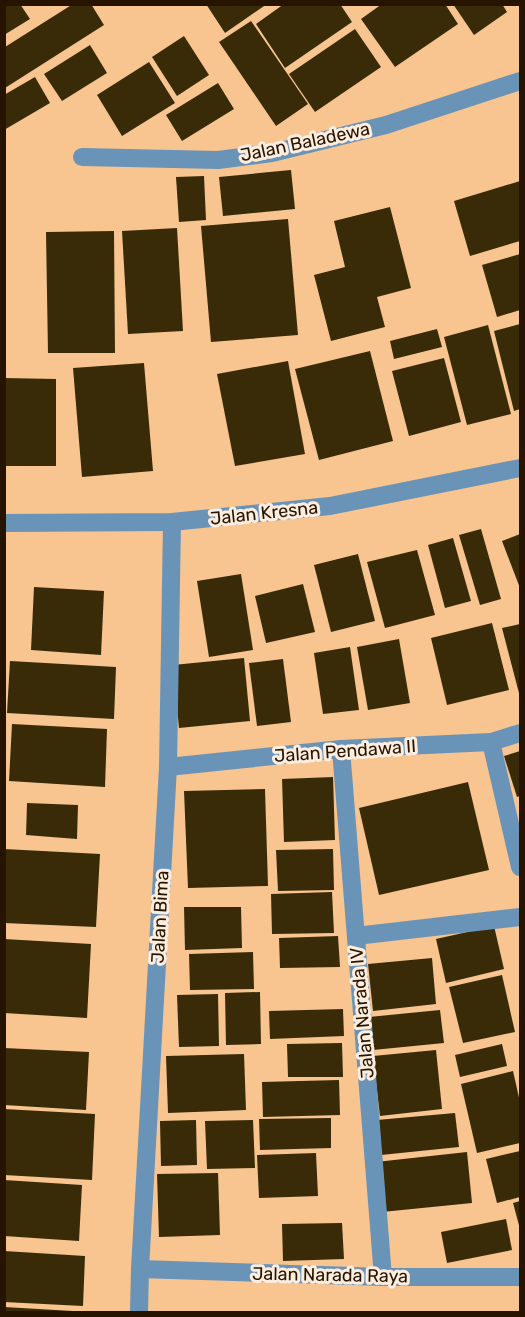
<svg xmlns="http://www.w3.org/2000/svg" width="525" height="1317" viewBox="0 0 525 1317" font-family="Rubik,sans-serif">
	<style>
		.building { fill: #392b07 }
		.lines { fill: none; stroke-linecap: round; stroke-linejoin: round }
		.minor { stroke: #6a93b8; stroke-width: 18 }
		.labels { text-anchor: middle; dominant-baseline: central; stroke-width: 6; stroke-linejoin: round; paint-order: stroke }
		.street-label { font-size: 18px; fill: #261401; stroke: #fdedde }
	</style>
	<rect width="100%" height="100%" fill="#f8c590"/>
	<g class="building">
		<path d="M4,4H20L30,19L4,35Z"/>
		<path d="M73,4H91L104,25L5,88V47Z"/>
		<path d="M206,4H267L225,33Z"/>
		<path d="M284,4H340L352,22L285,68L256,24Z"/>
		<path d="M382,4H445L458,24L395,67L361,19Z"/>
		<path d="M453,4H502L507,12L474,35Z"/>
		<path d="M251,21L308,104L276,126L219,42Z"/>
		<path d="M355,29L381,67L315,112L289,74Z"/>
		<path d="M184,36L209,75L177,96L152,57Z"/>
		<path d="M90,45L107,73L62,101L44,74Z"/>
		<path d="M149,62L175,103L122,136L97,95Z"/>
		<path d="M35,77L50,103L4,130V95Z"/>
		<path d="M218,83L234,109L182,141L166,115Z"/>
		<path d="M291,170L295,209L223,216L219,177Z"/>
		<path d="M204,176L206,220L179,222L176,177Z"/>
		<path d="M520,181V241L470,256L454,201Z"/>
		<path d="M390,207L411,288L377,297L385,327L331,341L314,275L345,267L334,221Z"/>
		<path d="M288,219L298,335L211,342L201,226Z"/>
		<path d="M177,228L183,331L128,334L122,231Z"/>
		<path d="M114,231L115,353H48L46,232Z"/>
		<path d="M520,254V310L497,317L482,265Z"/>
		<path d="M520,324V409L514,411L494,331Z"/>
		<path d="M488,325L511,414L467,425L444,337Z"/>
		<path d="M437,329L442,347L394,359L390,341Z"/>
		<path d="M370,351L393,441L319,460L295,369Z"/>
		<path d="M444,358L461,422L409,436L392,371Z"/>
		<path d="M288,361L305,454L235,466L217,374Z"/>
		<path d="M144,363L153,471L82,477L73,368Z"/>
		<path d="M4,378L56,379V466H4Z"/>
		<path d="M481,529L501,599L480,605L459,535Z"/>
		<path d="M520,534V588L502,541Z"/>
		<path d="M453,538L471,601L445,608L428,545Z"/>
		<path d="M417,550L435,615L385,628L367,562Z"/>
		<path d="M358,554L375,621L331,632L314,565Z"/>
		<path d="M241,574L253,650L209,657L197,581Z"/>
		<path d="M303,584L315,632L266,643L255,596Z"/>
		<path d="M34,587L104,591L101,655L31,650Z"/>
		<path d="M492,623L509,690L447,705L431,638Z"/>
		<path d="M520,624V697L502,628Z"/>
		<path d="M399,639L410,703L368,710L357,647Z"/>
		<path d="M350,647L359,710L323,714L314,653Z"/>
		<path d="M244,658L250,721L179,728L173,665Z"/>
		<path d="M283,659L291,722L257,726L249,663Z"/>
		<path d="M10,661L116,667L114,719L7,713Z"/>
		<path d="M12,724L107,729L105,787L9,781Z"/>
		<path d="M520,751V796L517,797L504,756Z"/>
		<path d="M333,777L335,840L284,842L282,779Z"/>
		<path d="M468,782L489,870L379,895L359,808Z"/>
		<path d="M265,789L268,886L188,888L184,791Z"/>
		<path d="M27,803L78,805L77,839L26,835Z"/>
		<path d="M4,849L100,854L96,927L4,923Z"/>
		<path d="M333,849L334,890L278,891L276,850Z"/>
		<path d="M332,892L334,933L272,934L271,894Z"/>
		<path d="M184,907H241L242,948L185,950Z"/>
		<path d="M494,926L504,969L446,983L436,939Z"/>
		<path d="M338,936L340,967L280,968L279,938Z"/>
		<path d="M4,939L91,944L87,1018L4,1013Z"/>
		<path d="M253,952L254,989L190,990L189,954Z"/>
		<path d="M432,958L436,1004L373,1011L368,964Z"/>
		<path d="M502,975L515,1032L463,1043L449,987Z"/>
		<path d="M260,992L261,1044L226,1045L225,993Z"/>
		<path d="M218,994L219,1046L179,1047L177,995Z"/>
		<path d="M343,1009L344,1036L270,1039L269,1011Z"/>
		<path d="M440,1010L444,1043L373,1050L369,1017Z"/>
		<path d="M342,1043L343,1077H288L287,1044Z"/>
		<path d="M502,1044L507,1066L460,1077L455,1055Z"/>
		<path d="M4,1048L89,1052L86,1110L4,1105Z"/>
		<path d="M436,1050L442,1109L380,1116L373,1056Z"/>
		<path d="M244,1054L246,1110L168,1113L166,1056Z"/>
		<path d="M513,1071L520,1102V1143L477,1153L461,1084Z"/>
		<path d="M339,1080L340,1115L263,1117L262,1082Z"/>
		<path d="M4,1109L95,1114L92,1180L4,1175Z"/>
		<path d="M455,1113L459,1147L381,1155L377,1120Z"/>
		<path d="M331,1118V1148L260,1150L259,1119Z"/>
		<path d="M196,1120L197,1165L161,1166L160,1121Z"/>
		<path d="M253,1120L255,1168L207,1169L205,1121Z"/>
		<path d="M520,1151V1197L497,1203L486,1159Z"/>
		<path d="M467,1152L472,1203L382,1212L376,1162Z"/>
		<path d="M316,1153L318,1196L259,1198L257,1155Z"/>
		<path d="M218,1173L220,1235L159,1237L157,1174Z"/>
		<path d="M4,1180L82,1185L79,1241L4,1236Z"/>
		<path d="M520,1201V1229L513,1203Z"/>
		<path d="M506,1219L512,1250L447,1263L441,1232Z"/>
		<path d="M342,1223L344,1259L283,1261L282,1224Z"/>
		<path d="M4,1251L85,1256L83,1306L4,1302Z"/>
		<path d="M4,1307L73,1311V1312H4Z"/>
	</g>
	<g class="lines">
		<g class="minor">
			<path d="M82,157L218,160L272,153L386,125L520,81"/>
			<path d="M4,523L172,522L330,506L520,468"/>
			<path d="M491,742L520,867"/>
			<path d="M341,749L383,1277"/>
			<path d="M168,767L341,749L491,742L520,733"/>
			<path d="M356,936L520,917"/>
			<path d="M140,1269L383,1277H520"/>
			<path d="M139,1312L140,1269L168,767L172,522"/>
		</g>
	</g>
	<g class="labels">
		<g class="street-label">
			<text transform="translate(305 142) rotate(-12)">Jalan Baladewa</text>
			<text transform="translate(264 513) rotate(-6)">Jalan Kresna</text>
			<text transform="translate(345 751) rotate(-4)">Jalan Pendawa II</text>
			<text transform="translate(160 917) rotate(-87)">Jalan Bima</text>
			<text transform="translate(362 1013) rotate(-95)">Jalan Narada IV</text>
			<text transform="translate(330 1275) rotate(1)">Jalan Narada Raya</text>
		</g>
	</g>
	<rect width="525" height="1317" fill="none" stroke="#261401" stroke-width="12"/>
</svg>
